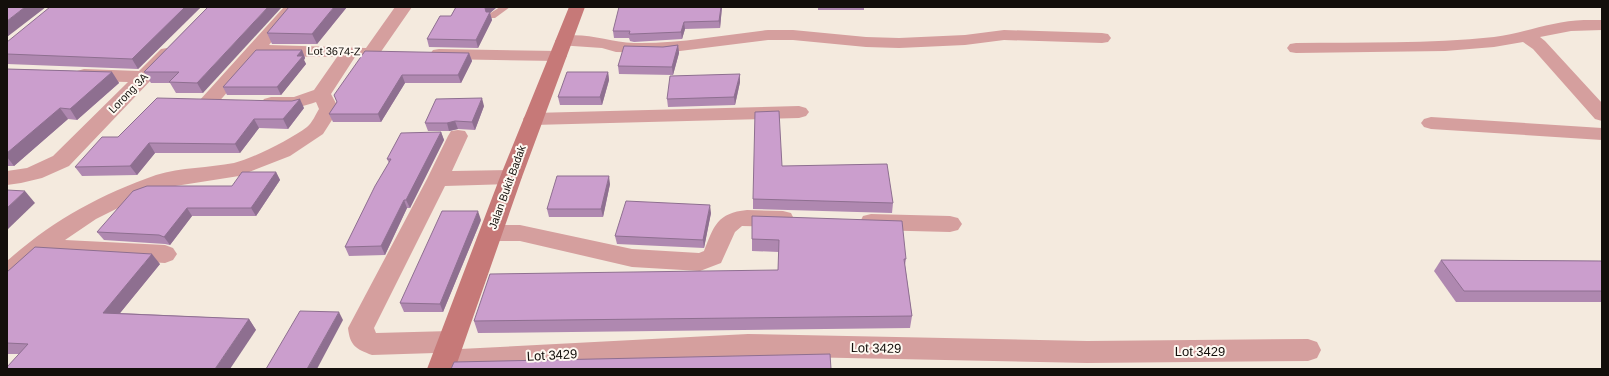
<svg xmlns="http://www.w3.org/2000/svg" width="1609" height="376" viewBox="0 0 1609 376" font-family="Arial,sans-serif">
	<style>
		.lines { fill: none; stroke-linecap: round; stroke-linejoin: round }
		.lane { fill: #d59f9e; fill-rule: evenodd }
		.street { fill: #d59f9e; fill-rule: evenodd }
		.secondary { fill: #c67978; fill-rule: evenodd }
		.wall { fill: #af88b0 }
		.shaded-wall { fill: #8e6f90 }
		.building { fill: #cb9ecd; stroke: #8e6f90 }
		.labels { text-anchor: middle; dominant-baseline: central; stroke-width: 4; stroke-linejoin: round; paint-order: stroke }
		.street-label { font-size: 11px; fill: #130f0b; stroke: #fef8f1 }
		.near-street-label { font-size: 13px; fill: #130f0b; stroke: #fef8f1 }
	</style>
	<rect width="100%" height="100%" fill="#f4eade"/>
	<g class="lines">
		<path class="lane" d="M500,7H510L495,18H489L488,16L489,14Z"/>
		<g class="street">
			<path d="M284,7H301L269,45L366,48L395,7H412L378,56L355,57L331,94L339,109L323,134L290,156L239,176L169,187L138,198L96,219L65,240L165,245L173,248L177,254L173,260L165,263L43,256L16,281L7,284V261C52,221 99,195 156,175C181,167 209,168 234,163C254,158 291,139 307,127C312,123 316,114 319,109L316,102C299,108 282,112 264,107L261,103L264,99L271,97H294L314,90L337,57L259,56L216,105L209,107L202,105L199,101Z"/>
			<path d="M1584,20H1602V30L1571,31L1540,37L1545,41L1602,103V121L1595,119L1533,49L1523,42L1494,47L1445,51L1296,53L1290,52L1287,48L1290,44L1296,43C1362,42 1429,44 1494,37C1525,33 1552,21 1584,20Z"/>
			<path d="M768,30H793L866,37L899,38L965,35L1004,30L1102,33L1108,34L1111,38L1108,42L1102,43L1004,40L965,45L899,48L866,47L793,40H768L664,53L616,52L602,48L558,45L555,41L558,37C584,31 608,42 634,43C678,44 723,35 768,30Z"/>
			<path d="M167,48L173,49L176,53L173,57L69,166L42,178L21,183L7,185V171L27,168L53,156L128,82L84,81L77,79L75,75L77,71L84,69L139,71L161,49Z"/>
			<path d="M439,49L558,51L564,52L567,56L564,60L558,61L439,59L433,58L430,54L433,50Z"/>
			<path d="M799,106L806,108L809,112L806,116L799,118L533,125L526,123L523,119L526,115L533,113Z"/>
			<path d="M1431,117L1602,128V140L1431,129L1424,127L1421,123L1424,119Z"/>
			<path d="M458,130L465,131L468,136L452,171L511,170L519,172L522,177L519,182L511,184L445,186L374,328L376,333L451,331L460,335L464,342L460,349L748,334L1087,341L1308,339L1317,342L1321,350L1317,358L1308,361L1087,363L748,356L499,369H435L431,361L435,353L372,355C356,349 350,346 348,328L427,179L448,136L451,131Z"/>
			<path d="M747,210L783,211L791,213L794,219L791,225L783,227L742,226L735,232L721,263L700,271L632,267L520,241H491L483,239L479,233L483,227L491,225H520L632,249L699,253L704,251C714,226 717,213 747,210Z"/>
			<path d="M871,214L950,216L958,218L962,224L958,230L950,232L871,230L863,228L860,222L863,216Z"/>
		</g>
		<path class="secondary" d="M569,7H585L522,177L455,369H427L500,177Z"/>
	</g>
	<g class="wall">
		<path d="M201,7L138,69L7,64V42Z"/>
		<path d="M208,7L203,93H176L170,83H151L144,72Z"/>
		<path d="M347,7L317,44H272L267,33Z"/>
		<path d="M456,7H497L490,13L492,20L478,48L429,47L427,39L451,16Z"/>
		<path d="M722,7L720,28L685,29L682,39L634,42L630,41L629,38H614L613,31Z"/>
		<rect x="818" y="7" width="46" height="3"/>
		<path d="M678,45L679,53L673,75L619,74L618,66L663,47Z"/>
		<path d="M302,50L305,58L304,60L306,64L281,95H227L223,87Z"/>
		<path d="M469,53L472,61L461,83H405L381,122H333L329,114L337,102L334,95Z"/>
		<path d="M7,69L112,72L119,83L77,120L68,119L14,166H7Z"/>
		<path d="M608,72L609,80L602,105H560L558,97Z"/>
		<path d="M740,82L735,105L668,107L667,99Z"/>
		<path d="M484,106L475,130L458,129L449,131H428L425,123Z"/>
		<path d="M304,108L288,129L259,128L240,153H155L137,175L82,176L75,167L118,137Z"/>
		<path d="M441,132L444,140L410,208H407L385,255L349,256L345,247L389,163L387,159Z"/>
		<path d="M782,166L893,203L892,213L753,209V199Z"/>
		<path d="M276,172L280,180L256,216H192L170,245L165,244L104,240L97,232L232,186Z"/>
		<path d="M610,184L603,217H549L547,209Z"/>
		<path d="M711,213L704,248L617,244L615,236Z"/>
		<path d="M752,216L906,259L905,265L912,316L910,328L478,333L474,321L778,270L779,252L752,251Z"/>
		<path d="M481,220L443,312H404L400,303Z"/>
		<path d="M1441,260L1602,261V302H1456L1434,271Z"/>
		<path d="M160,264L120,313L249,319L256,330L19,354H7V272Z"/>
	</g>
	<g class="shaded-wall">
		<path d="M25,7H46L7,37V21Z"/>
		<path d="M185,7H201L138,69L132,59Z"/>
		<path d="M268,7H282L203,93L197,83Z"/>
		<path d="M334,7H347L317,44L312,34Z"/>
		<path d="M486,7H497L490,13L492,20L478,48L476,40L487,15L485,8Z"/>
		<path d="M721,7H722L720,28L719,21Z"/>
		<path d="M684,22L685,29L682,39L681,32Z"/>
		<path d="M678,45L679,53L673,75L672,67Z"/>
		<path d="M302,50L305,58L304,60L306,64L281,95L277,87L297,56Z"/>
		<path d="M469,53L472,61L461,83L458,75Z"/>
		<path d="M112,72L119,83L77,120L70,109Z"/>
		<path d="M608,72L609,80L602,105L600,97Z"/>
		<path d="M740,74V82L735,105L734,97Z"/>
		<path d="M402,75L405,83L381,122L378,114Z"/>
		<path d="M482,98L484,106L475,130L472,122Z"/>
		<path d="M300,99L304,108L288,129L283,119Z"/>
		<path d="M60,108L68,119L14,166L7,157V153Z"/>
		<path d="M254,119L259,128L240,153L235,144Z"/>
		<path d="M455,121L458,129L449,131L447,123Z"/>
		<path d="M441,132L444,140L410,208L406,200Z"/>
		<path d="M149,143L155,153L137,175L130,166Z"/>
		<path d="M276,172L280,180L256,216L251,208Z"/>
		<path d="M609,176L610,184L603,217L601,209Z"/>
		<path d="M25,191L35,203L7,230V208Z"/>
		<path d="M404,200L407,208L385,255L381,246Z"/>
		<path d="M710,205L711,213L704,248L703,240Z"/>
		<path d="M187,208L192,216L170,245L164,237Z"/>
		<path d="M478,211L481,220L443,312L440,304Z"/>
		<path d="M152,254L160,264L112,323L103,313Z"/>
		<path d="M339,312L343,320L317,369H307Z"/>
		<path d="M249,319L256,330L230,369H215Z"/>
	</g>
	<g class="building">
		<path d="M7,7H25L7,21Z"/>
		<path d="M50,7H185L132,59L7,54V42Z"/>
		<path d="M208,7H268L197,83L169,82L179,72H144Z"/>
		<path d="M289,7H334L312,34L267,33Z"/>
		<path d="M456,7H486L485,8L486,12H490L476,40L427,39L440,16H451Z"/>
		<path d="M619,7H721L719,21L684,22L681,32L633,34H629L630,31H613Z"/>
		<path d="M678,45L672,67L618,66L624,46L663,47Z"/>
		<path d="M256,50H302L297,56H303L277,87H223Z"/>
		<path d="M365,51L469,53L458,75H402L378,114H329L337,102L334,95Z"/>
		<path d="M7,69L112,72L70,109L60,108L7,153Z"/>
		<path d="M567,72H608L600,97H558Z"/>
		<path d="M740,74L734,97L667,99L670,76Z"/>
		<path d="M157,98L281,101H292L300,99L283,119H254L235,144L149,143L130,166L75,167L102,137H118Z"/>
		<path d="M482,98L472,122L455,121L447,123H425L436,99Z"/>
		<path d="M779,111L782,166L887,164L893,203L753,199L755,112Z"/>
		<path d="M441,132L406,200H404L381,246L345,247L375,186L391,159H387L401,133Z"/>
		<path d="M242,172H276L251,208H187L164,237L159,235L97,232L133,191L147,186H232Z"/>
		<path d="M557,176H609L601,209H547Z"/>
		<path d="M7,190L25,191L7,208Z"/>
		<path d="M626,201L710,205L703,240L615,236Z"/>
		<path d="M442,211H478L440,304L400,303Z"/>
		<path d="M752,216L902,221L906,259H904L912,316L474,321L490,274L778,270L779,240L752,239Z"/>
		<path d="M35,247L152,254L103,313L249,319L215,369H7V367L28,344L7,343V272Z"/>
		<path d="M1441,260L1602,261V291H1464Z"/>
		<path d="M300,311L339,312L307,369H266Z"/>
		<path d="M830,354L831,369H451L454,362Z"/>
	</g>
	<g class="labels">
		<g class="street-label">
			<text transform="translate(334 51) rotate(1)">Lot 3674-Z</text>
			<text transform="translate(128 93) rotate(-46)">Lorong 3A</text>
			<text transform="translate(507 187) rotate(-70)">Jalan Bukit Badak</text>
		</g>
		<g class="near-street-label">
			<text transform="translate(876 348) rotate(1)">Lot 3429</text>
			<text x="1200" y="351">Lot 3429</text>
			<text transform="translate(552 355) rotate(-3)">Lot 3429</text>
		</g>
	</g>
	<rect width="1609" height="376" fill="none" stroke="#130f0b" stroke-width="16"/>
</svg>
